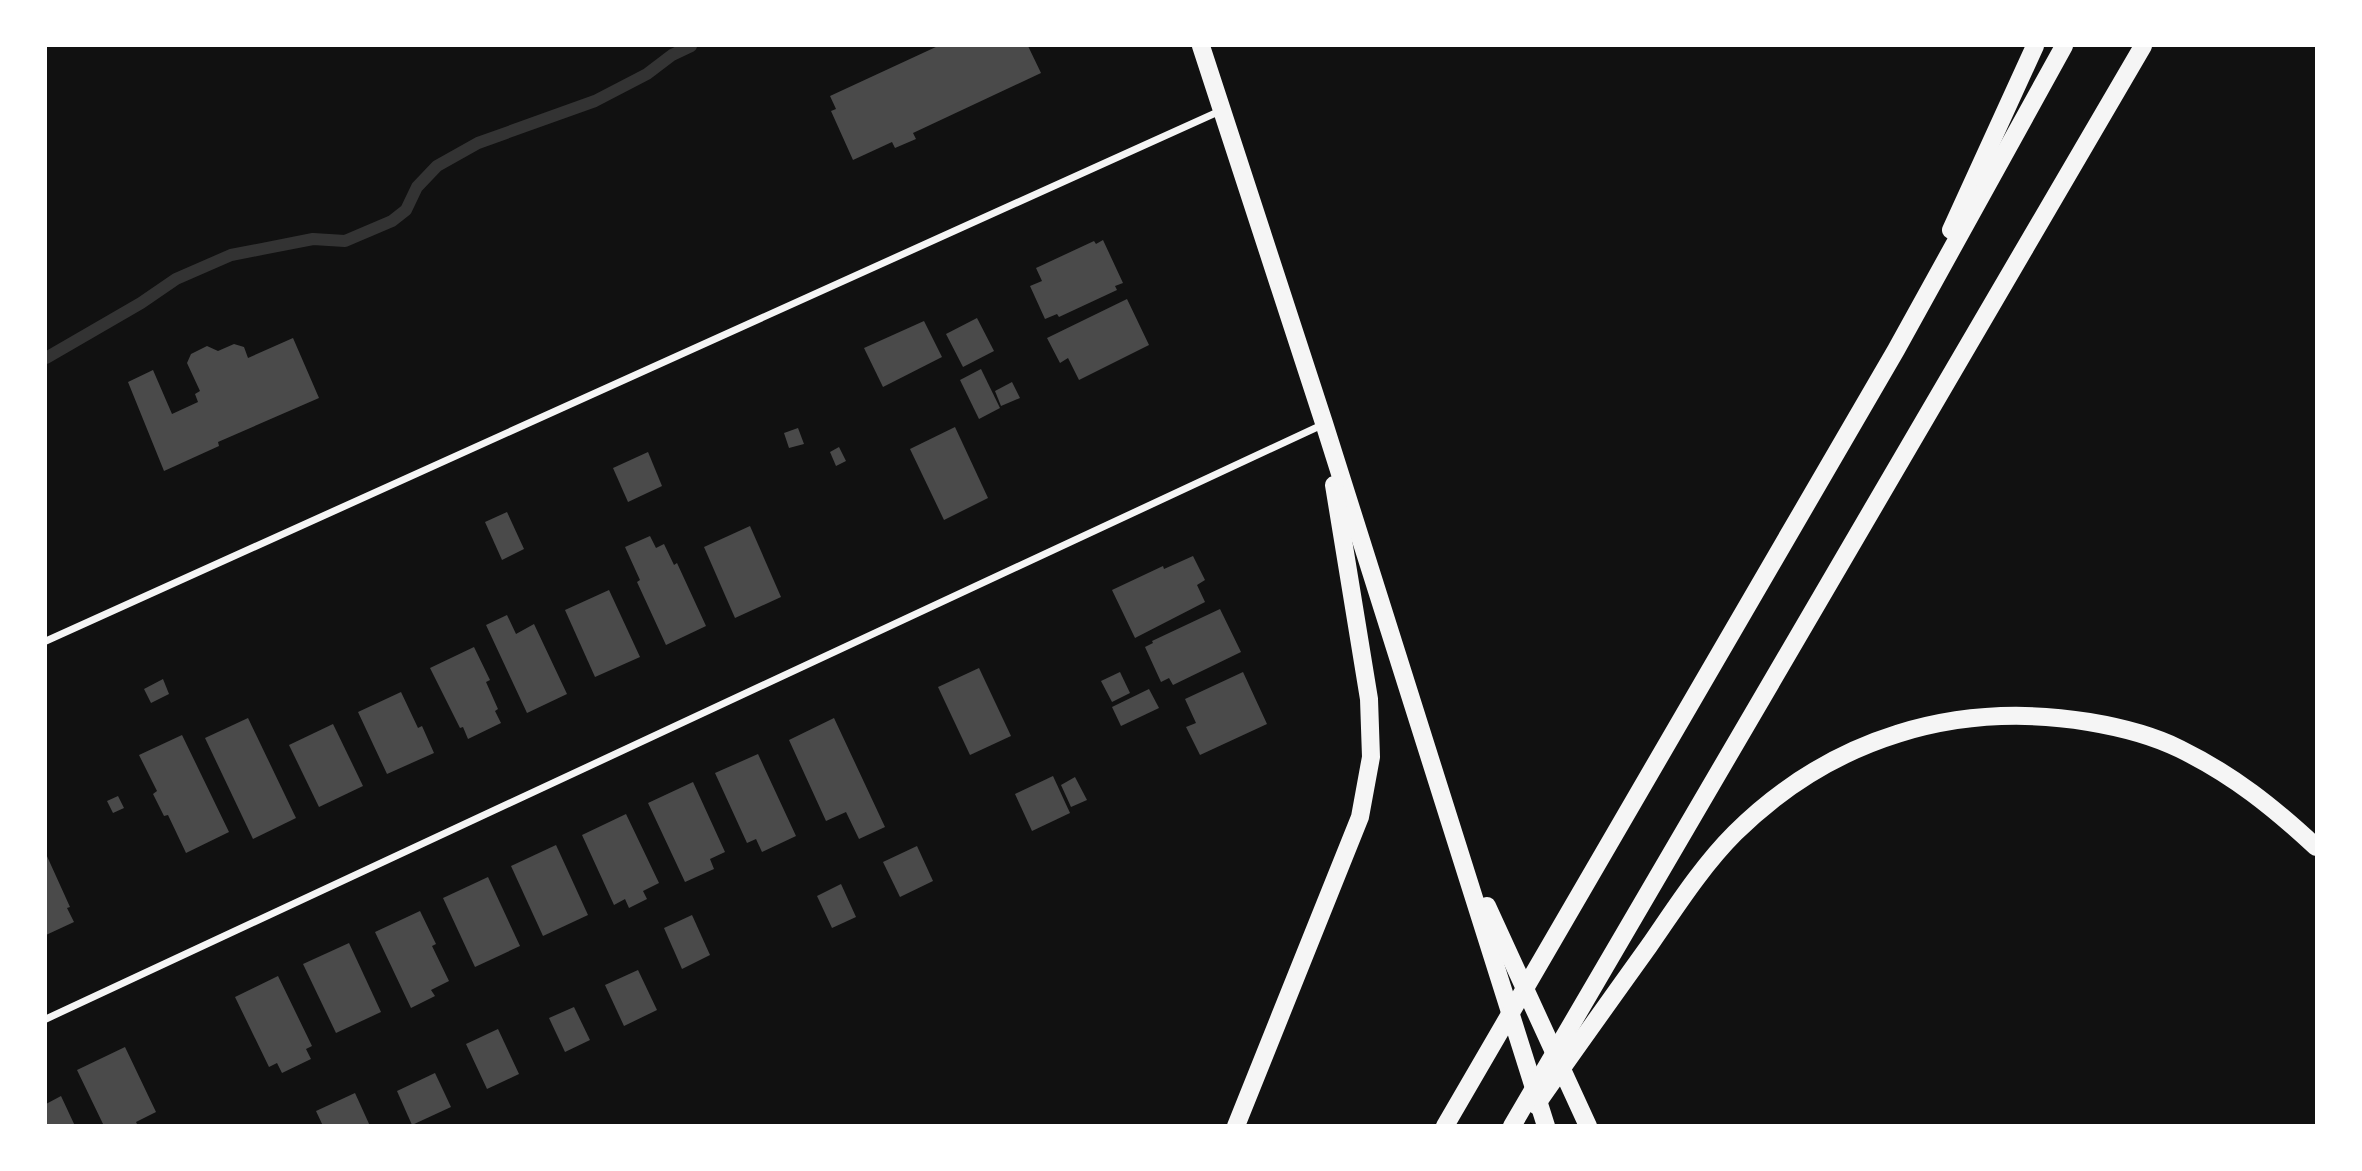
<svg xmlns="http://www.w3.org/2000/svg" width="2362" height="1171" viewBox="0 0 2362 1171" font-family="'Golos Text',sans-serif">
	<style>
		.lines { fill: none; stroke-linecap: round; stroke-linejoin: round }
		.stream { stroke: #333; stroke-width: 12 }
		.building { fill: #4a4a4a }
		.minor { stroke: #f5f5f5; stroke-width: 7 }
		.primary { stroke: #f5f5f5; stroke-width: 18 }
	</style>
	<rect width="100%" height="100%" fill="#111"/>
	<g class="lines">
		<path class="stream" d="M46,358L141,303L176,279L231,255L313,239L345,241L392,221L406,210L417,187L437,166L478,143L595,101L647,74L672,55L691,46"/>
	</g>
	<g class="building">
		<path d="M938,46H1028L1041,73L913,133L916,139L895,148L892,142L853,160L831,111L836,109L830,96Z"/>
		<path d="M1103,240L1123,283L1115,286L1117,290L1059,317L1057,314L1045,319L1030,286L1042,281L1036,268L1094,241L1096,244Z"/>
		<path d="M1127,299L1149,345L1079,380L1068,358L1060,363L1047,338Z"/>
		<path d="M977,318L994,351L963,367L946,334Z"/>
		<path d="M924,321L942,357L883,387L864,348Z"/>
		<path d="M293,338L319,398L218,442L219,446L164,471L128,382L153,370L172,414L198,402L195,394L200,391L187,363L191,354L207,346L218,351L234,344L244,347L248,358Z"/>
		<path d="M981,369L1000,408L979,419L960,380Z"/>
		<path d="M1012,382L1020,398L1001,406L995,391Z"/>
		<path d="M955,427L988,498L944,520L910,449Z"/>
		<path d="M798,428L804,444L789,448L784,433Z"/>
		<path d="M839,447L846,461L836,466L830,452Z"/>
		<path d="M648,452L662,486L628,502L613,468Z"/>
		<path d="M507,512L524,549L502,560L485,522Z"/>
		<path d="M750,526L781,597L735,618L704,547Z"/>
		<path d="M650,536L656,548L664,544L674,565L677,563L706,626L666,645L637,582L640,580L625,547Z"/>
		<path d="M1193,556L1205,580L1197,585L1205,602L1135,638L1112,590L1163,566L1164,569Z"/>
		<path d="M609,590L640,657L595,677L565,610Z"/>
		<path d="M1220,609L1241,652L1173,685L1169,678L1161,682L1145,647L1153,643L1152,641Z"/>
		<path d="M507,615L516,634L534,624L567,694L527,713L486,625Z"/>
		<path d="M474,647L490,680L486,682L498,709L495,711L501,723L468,739L463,727L460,728L430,668Z"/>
		<path d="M979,668L1011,736L970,755L938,687Z"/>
		<path d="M1120,672L1130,693L1112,702L1101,681Z"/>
		<path d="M1243,672L1267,724L1200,755L1186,727L1196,723L1185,699Z"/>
		<path d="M163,679L169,694L151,703L144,689Z"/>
		<path d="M1149,689L1159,708L1121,726L1112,707Z"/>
		<path d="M401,692L418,728L422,726L434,753L387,774L358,712Z"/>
		<path d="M248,718L296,818L253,839L205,738Z"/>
		<path d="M834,718L885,827L859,839L846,812L826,821L789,740Z"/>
		<path d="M333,724L363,786L319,807L289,745Z"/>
		<path d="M182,735L229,832L186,853L168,815L164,816L153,794L157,791L139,755Z"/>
		<path d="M758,754L796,836L762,852L756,839L747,843L715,773Z"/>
		<path d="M1053,776L1070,813L1032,831L1015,794Z"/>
		<path d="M1075,777L1087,800L1071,807L1061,785Z"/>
		<path d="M693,782L725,852L710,859L714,869L685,882L648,803Z"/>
		<path d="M118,796L124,808L113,813L107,801Z"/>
		<path d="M626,814L659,883L643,891L647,899L629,908L625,899L614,905L582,835Z"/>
		<path d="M556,845L588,915L543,936L511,866Z"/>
		<path d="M917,846L933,881L900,897L883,862Z"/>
		<path d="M46,854L70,907L67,908L74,922L46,935Z"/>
		<path d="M488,877L520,946L475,967L443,898Z"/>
		<path d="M841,884L856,917L832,928L817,896Z"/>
		<path d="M420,911L436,944L432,946L449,981L431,990L435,996L411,1008L375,932Z"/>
		<path d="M692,915L710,955L682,969L664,928Z"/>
		<path d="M349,943L381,1012L336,1033L303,964Z"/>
		<path d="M638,970L657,1010L624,1026L605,985Z"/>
		<path d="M278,976L312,1046L306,1049L311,1059L282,1073L277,1063L269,1067L235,997Z"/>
		<path d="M574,1007L590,1040L565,1052L549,1018Z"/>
		<path d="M498,1029L519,1074L487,1089L466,1044Z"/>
		<path d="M125,1047L156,1112L136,1122L138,1126H104L77,1070Z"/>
		<path d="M435,1073L451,1107L412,1125L397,1091Z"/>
		<path d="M355,1093L370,1126H323L316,1111Z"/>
		<path d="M61,1096L75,1126H46V1104Z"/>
	</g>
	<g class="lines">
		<g class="minor">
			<path d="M46,641L1220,111"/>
			<path d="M46,1019L1324,424"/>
		</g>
		<g class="primary">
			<path d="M1201,46L1324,423L1546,1126"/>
			<path d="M1951,230L2035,46"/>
			<path d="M1487,906L1588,1126"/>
			<path d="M1536,1105C1573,1052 1611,999 1649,946C1676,907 1702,866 1735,833C1831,738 1956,700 2089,722C2119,727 2152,735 2180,749C2233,775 2273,807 2316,847"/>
			<path d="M1236,1126L1360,817L1371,757L1369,699L1334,485"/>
			<path d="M1445,1126L1896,350L2064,46"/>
			<path d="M1512,1126L2143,46"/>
		</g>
	</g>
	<rect width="2362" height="1171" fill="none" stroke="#ffffff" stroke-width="94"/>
</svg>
